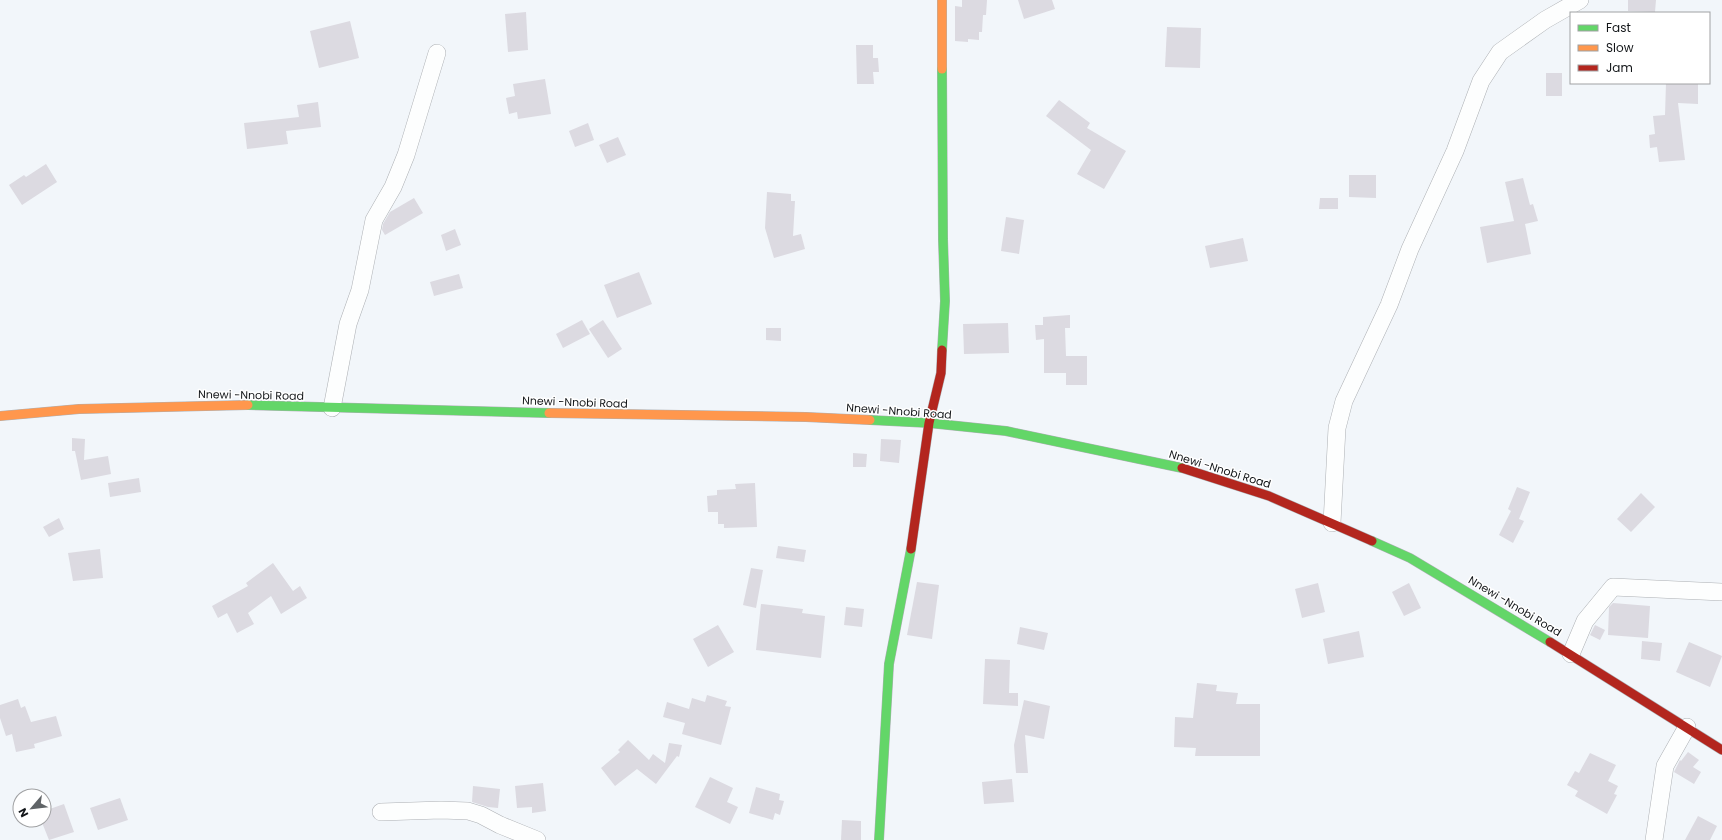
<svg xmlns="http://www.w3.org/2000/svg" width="1722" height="840" viewBox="0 0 1722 840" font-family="Poppins,sans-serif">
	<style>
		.building { fill: #dcdae1 }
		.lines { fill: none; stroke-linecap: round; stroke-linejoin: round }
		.street-casing { stroke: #adb0b4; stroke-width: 18 }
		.fast-casing { stroke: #adb0b4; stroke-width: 10 }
		.slow-casing { stroke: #adb0b4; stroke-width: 10 }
		.jam-casing { stroke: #adb0b4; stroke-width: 10 }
		.street { stroke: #fdfefe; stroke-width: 17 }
		.fast { stroke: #63d668; stroke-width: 9 }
		.slow { stroke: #ff974d; stroke-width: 9 }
		.jam { stroke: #b3261e; stroke-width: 9 }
		.labels { text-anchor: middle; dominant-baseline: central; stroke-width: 3; stroke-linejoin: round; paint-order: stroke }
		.street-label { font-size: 11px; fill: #121518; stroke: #fff }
	</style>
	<rect width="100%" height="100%" fill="#f2f6fa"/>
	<g class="building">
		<path d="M962,0H987L986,15H983L982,32H979V40L968,39V42L955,41V6L962,7Z"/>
		<path d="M1018,0H1052L1055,9L1024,19Z"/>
		<path d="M1628,0H1656L1655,12L1628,11Z"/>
		<path d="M526,12L528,50L508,52L505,14Z"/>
		<path d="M350,21L359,58L319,68L310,31Z"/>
		<path d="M1167,27L1201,28L1200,68L1165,67Z"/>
		<path d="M856,45H873V58H878L879,72H873L874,84H857Z"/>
		<rect x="1546" y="73" width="16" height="23"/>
		<path d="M545,79L551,114L518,119L517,112L509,114L506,98L515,96L513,84Z"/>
		<path d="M1666,83H1698V104L1678,103L1685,160L1659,162L1657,147L1650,148L1649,135L1655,134L1653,116L1665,115Z"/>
		<path d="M1059,100L1090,123L1087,128L1126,151L1104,189L1077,174L1091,150L1046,116Z"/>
		<path d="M318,102L321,127L286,131L288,144L247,149L244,123L299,117L297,105Z"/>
		<path d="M588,123L594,140L575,147L569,131Z"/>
		<path d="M618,137L626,155L607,163L599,145Z"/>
		<path d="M46,164L57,182L22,205L9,185L24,175L26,177Z"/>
		<path d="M1349,175H1376V198L1349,197Z"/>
		<path d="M1523,178L1530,205L1533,204L1538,221L1525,224L1531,254L1487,263L1480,227L1514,221L1505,182Z"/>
		<path d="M767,192L791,194V201H795L793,236L801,234L805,249L774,258L765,228Z"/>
		<path d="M414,198L423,213L385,235L382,230L383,224L390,212Z"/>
		<path d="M1320,198H1338V209H1319Z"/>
		<path d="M1006,217L1024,220L1019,254L1001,251Z"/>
		<path d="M455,229L461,245L446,251L441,235Z"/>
		<path d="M1243,238L1248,261L1210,268L1205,246Z"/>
		<path d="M639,272L652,304L617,318L604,285Z"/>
		<path d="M459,274L463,288L434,296L430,282Z"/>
		<path d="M1070,315V328H1065L1066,356H1087V385H1066V373H1044V339L1036,340L1035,325H1043V317Z"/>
		<path d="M582,320L590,334L563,348L556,334Z"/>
		<path d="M603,320L622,349L608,358L589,329Z"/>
		<path d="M1008,323L1009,353L964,354L963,324Z"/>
		<path d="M766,328H781V341L766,340Z"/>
		<path d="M72,438L85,439L84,460L108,456L111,474L81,480L75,451H72Z"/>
		<path d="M881,439L901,440L899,463L880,461Z"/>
		<path d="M853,453L867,454L866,467H853Z"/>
		<path d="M139,478L141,492L110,497L108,483Z"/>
		<path d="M755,483L757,527L724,528V524H718V512H708L707,496L717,495V490L736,489L735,484Z"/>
		<path d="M1517,487L1530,492L1519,519L1524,521L1513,543L1499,535L1511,511L1508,509Z"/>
		<path d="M1641,493L1655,507L1631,532L1617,519Z"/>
		<path d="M59,518L64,529L49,537L43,527Z"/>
		<path d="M778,546L806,550L804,562L776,558Z"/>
		<path d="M100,549L103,578L73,581L68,553Z"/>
		<path d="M273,563L293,591L300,586L307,598L281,614L271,596L248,613L254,624L237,633L227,613L218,618L212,606L248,586L246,583Z"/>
		<path d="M751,568L763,570L756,608L743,605Z"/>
		<path d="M917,582L939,585L932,639L907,635Z"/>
		<path d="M1318,583L1325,612L1302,618L1295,589Z"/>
		<path d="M1409,583L1421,608L1404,616L1392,592Z"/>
		<path d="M1613,603L1650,606L1648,638L1608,635L1609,607Z"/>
		<path d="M761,604L803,609L802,613L825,616L821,658L756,650Z"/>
		<path d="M846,607L864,609L862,627L844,625Z"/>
		<path d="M718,625L734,652L708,667L693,639Z"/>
		<path d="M1595,625L1605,630L1600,640L1590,635Z"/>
		<path d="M1020,627L1048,633L1044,650L1017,644Z"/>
		<path d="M1359,631L1364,657L1328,664L1323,639Z"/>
		<path d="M1642,641L1662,643L1660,661L1641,659Z"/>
		<path d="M1689,642L1722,656L1710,687L1676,672Z"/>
		<path d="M985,659L1010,660L1009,693H1018V706L983,704Z"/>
		<path d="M1197,683L1217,685L1216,691L1238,693L1236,704H1260V756H1195L1196,748L1174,747L1175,717L1193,718Z"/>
		<path d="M707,695L727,701L725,706L731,707L721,745L682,734L685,723L663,717L667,702L689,709L692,698L705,702Z"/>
		<path d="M18,699L21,708L25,706L31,722L56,716L62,736L34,744L35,748L16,752L12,734L6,736L0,718V705Z"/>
		<path d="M1024,700L1050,706L1044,739L1025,735L1028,773H1016L1014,745Z"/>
		<path d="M628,740L649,760L653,754L665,763L669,743L682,745L679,757L677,756L656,784L637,769L615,786L601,768L620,752L618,750Z"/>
		<path d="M1688,752L1699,760L1693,767L1701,772L1694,784L1674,772L1680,760L1681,761Z"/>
		<path d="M1590,753L1616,765L1608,781L1618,786L1614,794L1617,795L1607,814L1575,796L1578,791L1567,785L1575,771L1579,773Z"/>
		<path d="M710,777L733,788L727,802L738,807L730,824L695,807Z"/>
		<path d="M1012,779L1014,802L984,804L982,782Z"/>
		<path d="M543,783L546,811L532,813V807L517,808L515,786Z"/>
		<path d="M473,786L500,789L498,808L488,807L472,802Z"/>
		<path d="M756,787L780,794L779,800L784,801L780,815L775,813L773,820L749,813Z"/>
		<path d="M120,798L128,820L98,830L90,808Z"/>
		<path d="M64,804L74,832L49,840L41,820H44V811Z"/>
		<path d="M1698,816L1717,826L1710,840H1685Z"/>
		<path d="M842,820L861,821V840H841Z"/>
	</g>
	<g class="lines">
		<g class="street-casing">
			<g id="street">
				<path d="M332,408L348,324L360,290L374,220L393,187L406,155L437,53"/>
				<path d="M1332,523L1337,428L1344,401L1389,305L1410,249L1455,151L1481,81L1500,52L1545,20L1580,0"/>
				<path d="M1571,654L1585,621L1613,587L1722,592"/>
				<path d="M381,812L441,810L468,811L481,815L500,825L537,840"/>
				<path d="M1654,840L1665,766L1687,727"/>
			</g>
		</g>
		<g class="fast-casing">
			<g id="fast">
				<path d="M942,350L945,301L943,239L942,69"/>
				<path d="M248,405L549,413"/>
				<path d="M870,420L929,423L1006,431L1182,468"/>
				<path d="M1372,541L1410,558L1550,642"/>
				<path d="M879,840L889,664L911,549"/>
			</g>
		</g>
		<g class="slow-casing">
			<g id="slow">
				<path d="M942,0V69"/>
				<path d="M549,413L806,417L870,420"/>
				<path d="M0,416L79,409L248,405"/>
			</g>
		</g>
		<g class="jam-casing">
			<g id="jam">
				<path d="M1182,468L1269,496L1372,541"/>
				<path d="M911,549L929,423L941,373L942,350"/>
				<path d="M1550,642L1722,750"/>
			</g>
		</g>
		<use href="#street" class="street"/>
		<use href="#fast" class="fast"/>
		<use href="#slow" class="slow"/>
		<use href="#jam" class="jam"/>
	</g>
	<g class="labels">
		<g class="street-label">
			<text transform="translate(251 395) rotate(1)">Nnewi -Nnobi Road</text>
			<text transform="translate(575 402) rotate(2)">Nnewi -Nnobi Road</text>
			<text transform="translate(899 411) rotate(4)">Nnewi -Nnobi Road</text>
			<text transform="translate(1220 469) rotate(17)">Nnewi -Nnobi Road</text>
			<text transform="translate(1515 606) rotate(31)">Nnewi -Nnobi Road</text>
		</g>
	</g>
	<rect x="1570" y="12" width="140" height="72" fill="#ffffff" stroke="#a0a1a3"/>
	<rect x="1578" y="25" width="20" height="6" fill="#63d668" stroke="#a0a1a3"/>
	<text x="1606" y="32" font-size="12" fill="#121518">Fast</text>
	<rect x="1578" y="45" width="20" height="6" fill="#ff974d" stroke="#a0a1a3"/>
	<text x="1606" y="52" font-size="12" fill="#121518">Slow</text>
	<rect x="1578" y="65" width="20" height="6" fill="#b3261e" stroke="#a0a1a3"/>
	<text x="1606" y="72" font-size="12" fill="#121518">Jam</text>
	<g transform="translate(32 808) rotate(242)"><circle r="19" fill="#ffffff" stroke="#a0a1a3"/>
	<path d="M0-3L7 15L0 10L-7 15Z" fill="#606467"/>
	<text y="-6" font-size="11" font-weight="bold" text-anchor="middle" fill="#121518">N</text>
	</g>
</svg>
